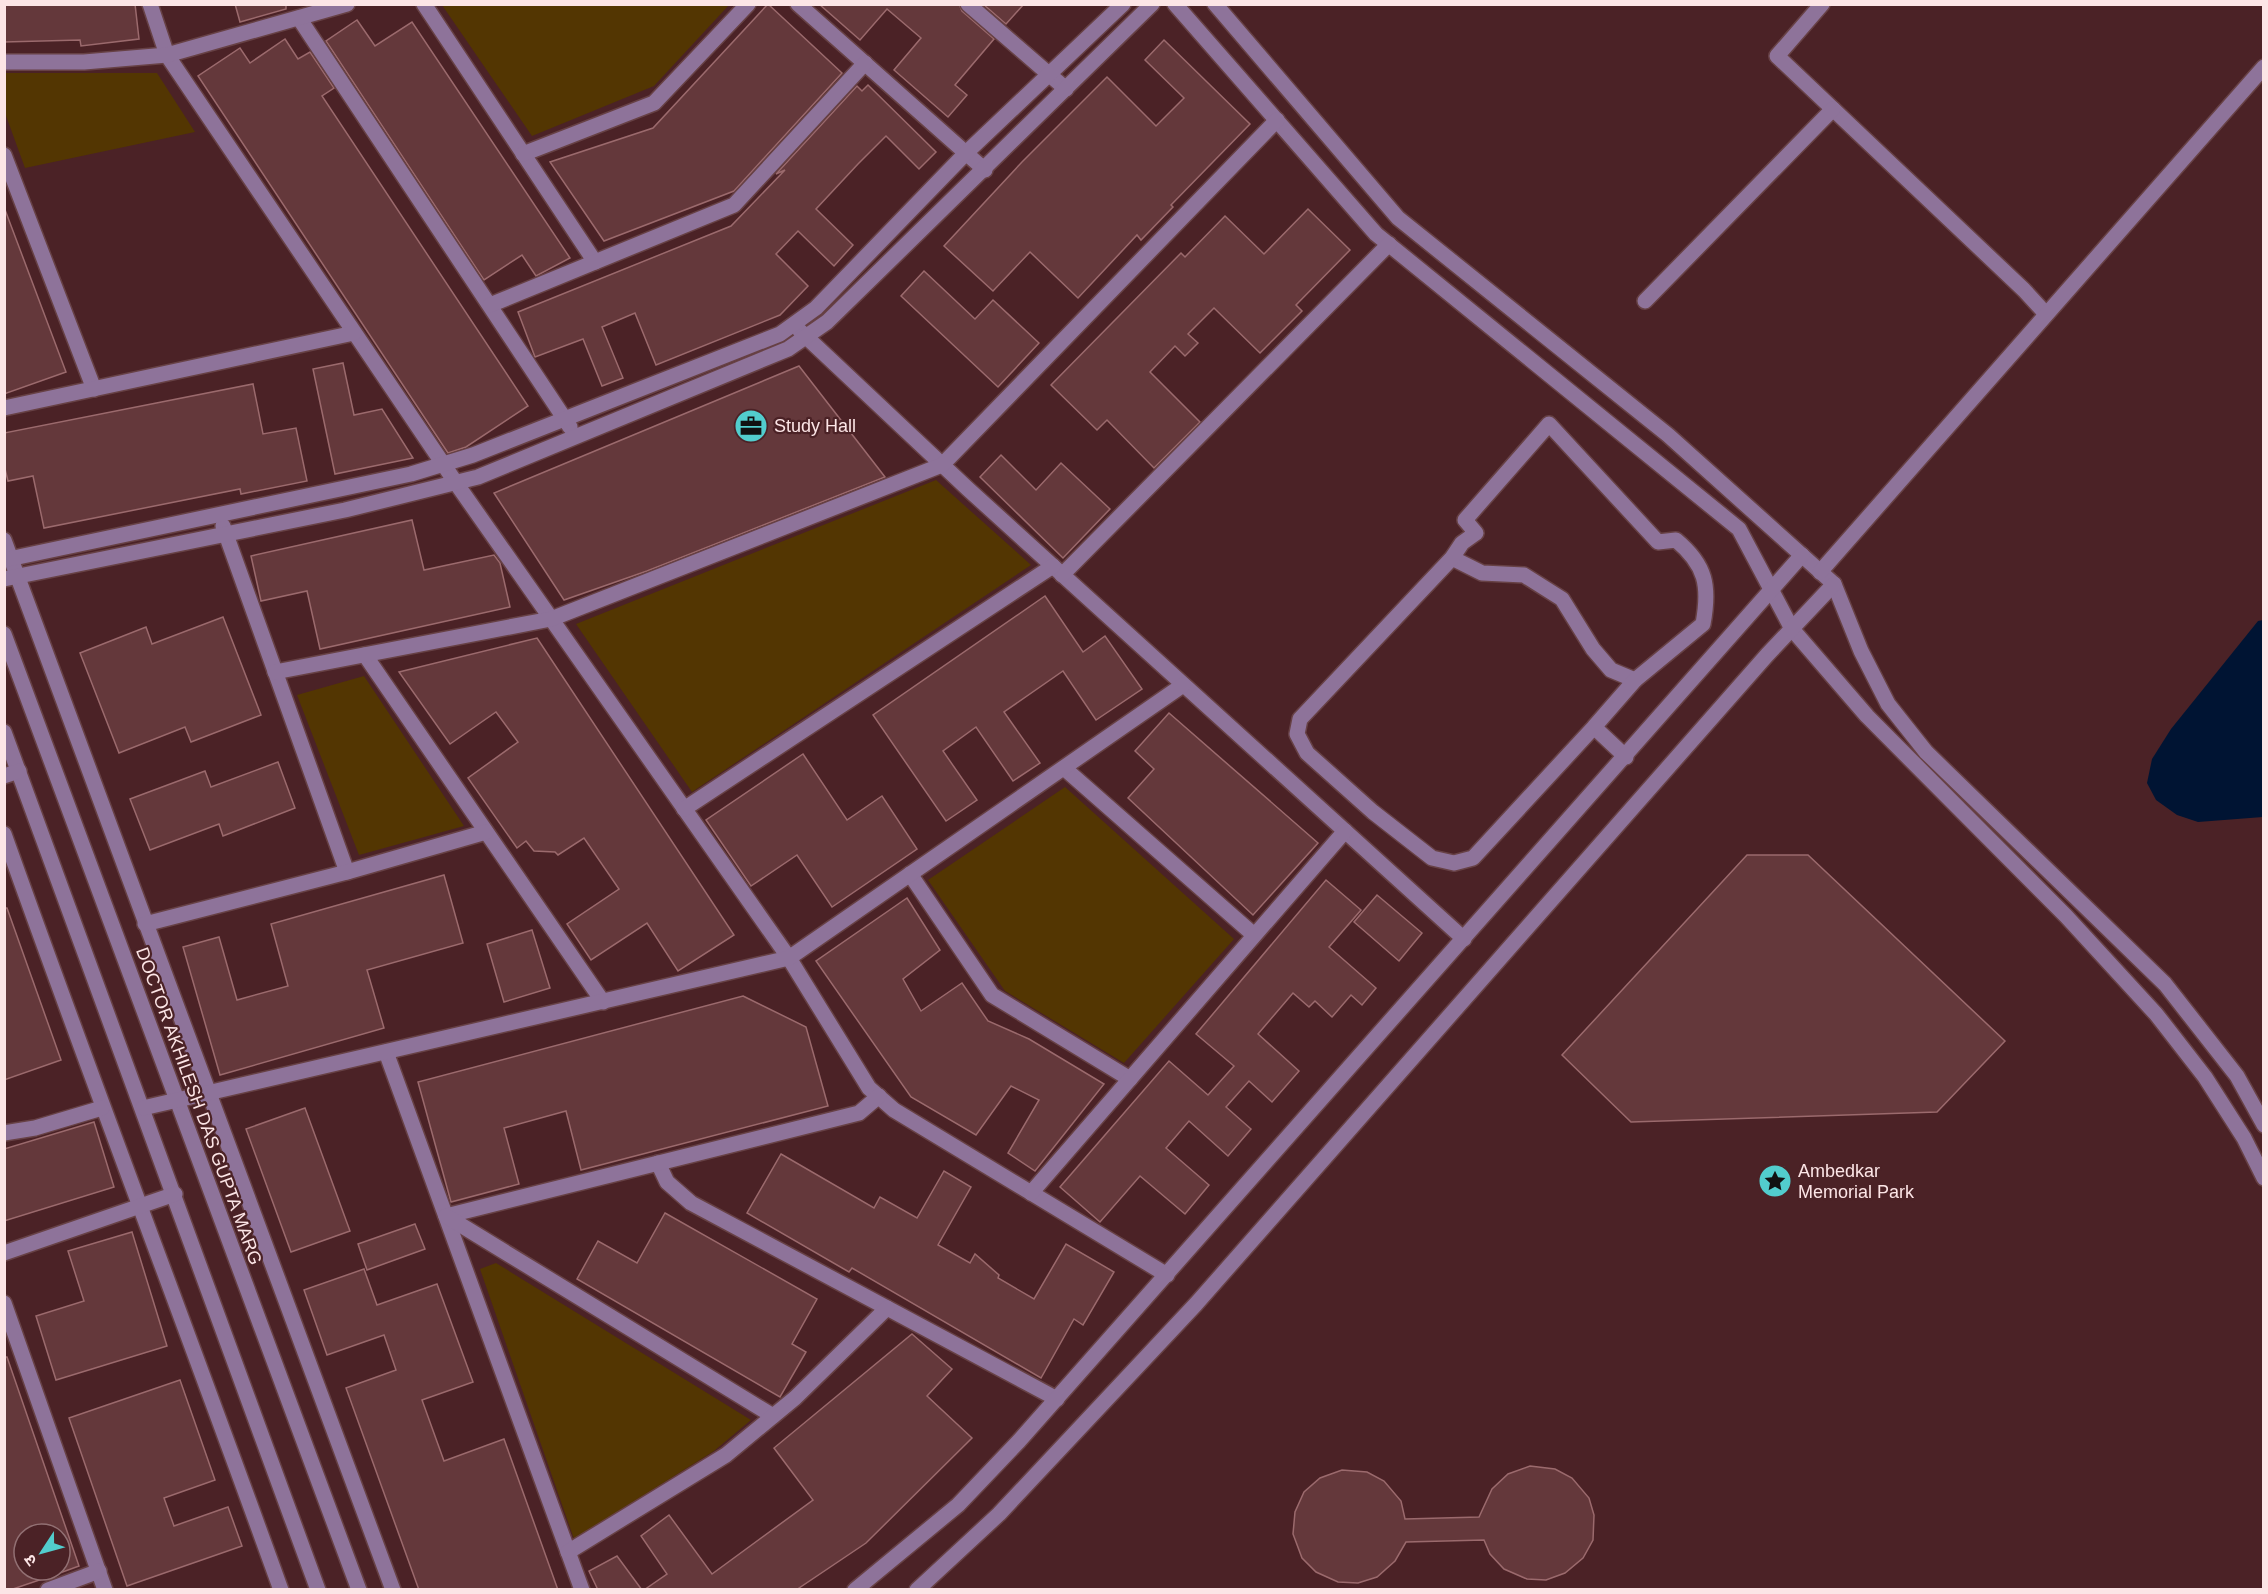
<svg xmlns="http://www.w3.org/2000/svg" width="2268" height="1594" viewBox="0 0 2268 1594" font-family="Arial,'Noto Sans Devanagari',sans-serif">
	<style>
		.green { fill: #533602 }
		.water { fill: #001433 }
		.building { fill: #64383b; stroke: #9b6a6d; stroke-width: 1.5 }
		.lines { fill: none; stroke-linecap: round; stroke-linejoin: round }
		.minor-casing { stroke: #674145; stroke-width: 18 }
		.minor { stroke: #8e739a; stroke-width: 15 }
		.labels { text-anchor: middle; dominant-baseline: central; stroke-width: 4.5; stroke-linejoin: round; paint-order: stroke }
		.poi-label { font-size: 18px; fill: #fce5e6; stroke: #4b2226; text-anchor: start }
		.street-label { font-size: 18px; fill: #fce5e6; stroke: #4b2226 }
	</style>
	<rect width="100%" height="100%" fill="#4b2226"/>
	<g class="green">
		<path d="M442,5H729L654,86L532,136Z"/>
		<path d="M5,73H157L195,132L25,168L5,113Z"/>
		<path d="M936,480L1031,565L692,792L576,624Z"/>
		<path d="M364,676L464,826L359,855L297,695Z"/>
		<path d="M1065,787L1234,939L1124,1063L1005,991L928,880Z"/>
		<path d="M496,1263L751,1420L714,1451L574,1539L480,1269Z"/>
	</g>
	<path class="water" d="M2263,620V817L2198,822L2177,815L2156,800L2147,783L2152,759L2171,729L2258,621Z"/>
	<g class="building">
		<path d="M4,4H135L139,39L81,46L80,40L4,42Z"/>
		<path d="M235,4H286V9L240,22Z"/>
		<path d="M768,4L842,73L734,191L604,241L550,162L653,128Z"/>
		<path d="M819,4H959L962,11L994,39L955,85L967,95L948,117L894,70L921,38L887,9L860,40Z"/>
		<path d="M983,4H1024L1006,24Z"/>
		<path d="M357,20L375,46L412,22L570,258L536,276L522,255L484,280L326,41Z"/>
		<path d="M285,39L298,59L310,52L334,88L322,96L528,406L466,447L448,453L198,76L240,48L250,63Z"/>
		<path d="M1164,40L1250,124L1171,205L1173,207L1141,240L1137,235L1078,298L1030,252L993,291L944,246L1022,162L1107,77L1156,126L1184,98L1145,60Z"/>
		<path d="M868,85L936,152L919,169L886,136L858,164L816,209L853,245L834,266L798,231L776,254L808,286L780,315L656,365L635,313L602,327L623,378L602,386L583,339L535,357L518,312L731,226L785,170L776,174L857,86L862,91Z"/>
		<path d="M4,207L66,372L4,394Z"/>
		<path d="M1308,209L1350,250L1296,305L1302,311L1260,353L1214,308L1188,334L1198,343L1185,356L1175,346L1150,372L1200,422L1154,468L1107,420L1097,430L1051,385L1181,253L1185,257L1225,216L1264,254Z"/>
		<path d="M924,271L975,319L993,300L1039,343L998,387L901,296Z"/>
		<path d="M343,363L354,415L382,409L413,458L335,474L313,369Z"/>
		<path d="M799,366L885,477L647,571L564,600L494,493Z"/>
		<path d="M253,384L263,434L296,428L307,481L241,494L240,489L44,528L33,476L8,481L4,465V433Z"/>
		<path d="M1001,455L1036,490L1061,463L1110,509L1063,558L980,477Z"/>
		<path d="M412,520L424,570L494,555L500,563L510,607L320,649L307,591L261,601L251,556Z"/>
		<path d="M1045,596L1083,652L1105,636L1142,689L1096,720L1063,671L1004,712L1040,763L1013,781L976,727L943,751L977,800L946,821L873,715Z"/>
		<path d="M223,617L261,715L191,742L185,727L119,753L80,653L146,627L152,644Z"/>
		<path d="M537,638L734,935L678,971L647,923L591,960L567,924L619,889L584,838L558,855L555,852L534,851L526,841L517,848L468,778L518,742L496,712L450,744L399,672Z"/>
		<path d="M1169,713L1318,843L1253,915L1128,798L1154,769L1135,751Z"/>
		<path d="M803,754L847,820L882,796L917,849L832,907L797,855L751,886L706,820Z"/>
		<path d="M278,762L295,808L223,836L219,824L150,850L130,799L205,771L211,787Z"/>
		<path d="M1747,855H1808L2005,1041L1937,1112L1631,1122L1562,1055Z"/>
		<path d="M444,875L463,943L367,970L384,1028L220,1075L183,947L219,937L237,1000L288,986L271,924Z"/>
		<path d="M1326,880L1361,910L1329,947L1376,988L1362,1005L1351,995L1332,1017L1315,1001L1309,1007L1293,993L1258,1034L1299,1071L1272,1102L1249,1081L1226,1107L1251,1129L1228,1156L1189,1121L1166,1148L1209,1185L1185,1214L1140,1176L1100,1222L1060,1187L1169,1061L1208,1095L1234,1066L1196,1034Z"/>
		<path d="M1377,895L1422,933L1399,961L1354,922Z"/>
		<path d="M907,898L940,950L903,979L921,1011L962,983L988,1021L1029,1039L1104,1084L1035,1171L1008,1153L1039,1100L1011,1086L976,1135L911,1097L816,961Z"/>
		<path d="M4,908H7L61,1060L4,1080Z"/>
		<path d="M532,930L550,988L504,1002L487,944Z"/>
		<path d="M743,996L806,1027L828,1106L581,1170L566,1111L504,1128L519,1184L451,1202L418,1082Z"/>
		<path d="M305,1108L350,1231L291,1252L246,1129Z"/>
		<path d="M94,1122L114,1187L4,1221V1149Z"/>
		<path d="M781,1154L874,1208L880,1197L917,1218L944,1171L971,1187L938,1245L970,1263L975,1254L999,1275L998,1278L1034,1299L1066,1244L1114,1272L1083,1325L1074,1319L1041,1378L852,1268L849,1272L747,1213Z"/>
		<path d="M665,1213L817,1299L792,1344L806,1352L780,1397L577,1279L598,1241L637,1263Z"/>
		<path d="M415,1224L425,1249L367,1270L358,1244Z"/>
		<path d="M132,1232L167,1346L56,1380L36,1316L84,1301L68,1251Z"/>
		<path d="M364,1269L377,1305L437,1284L473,1382L422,1400L444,1461L504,1439L558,1590H419L346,1388L396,1370L384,1335L327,1355L304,1290Z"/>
		<path d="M912,1334L952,1369L927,1396L972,1438L866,1543L796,1590H644L667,1574L641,1536L669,1515L712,1574L813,1500L774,1448Z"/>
		<path d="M4,1357H7L79,1566L60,1573V1534H24V1570H59L60,1573L10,1590H4Z"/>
		<path d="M180,1380L215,1480L164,1498L174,1526L228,1507L242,1546L127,1586L69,1418Z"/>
		<path d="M1530,1466L1555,1469L1572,1478L1589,1498L1594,1515L1593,1540L1583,1558L1565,1573L1546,1580L1527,1579L1504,1569L1490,1554L1484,1540L1406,1542L1395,1561L1377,1577L1358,1583L1338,1582L1316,1572L1302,1558L1293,1534L1295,1512L1304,1492L1320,1478L1342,1470L1367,1472L1384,1481L1401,1501L1405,1519L1479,1517L1492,1489L1508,1474Z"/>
		<path d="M617,1556L642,1590H598L589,1571Z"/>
	</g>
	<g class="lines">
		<g class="minor-casing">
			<g id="minor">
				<path d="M150,4L167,55L456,483L789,958L869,1088L894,1110L1167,1275"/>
				<path d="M424,4L595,262"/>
				<path d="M798,4L985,170"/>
				<path d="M968,4L1066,89"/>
				<path d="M1175,4L1376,234L1739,529L1792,629L1867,716L2066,916L2156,1014L2205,1077L2244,1138L2264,1178"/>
				<path d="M1215,4L1398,218L1668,435L1834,584L1861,651L1888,704L1926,752L2165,984L2237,1076L2264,1125"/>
				<path d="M1822,4L1777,56L2024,290L2046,314"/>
				<path d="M299,18L570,427"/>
				<path d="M4,62H84L167,55L347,4"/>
				<path d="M523,154L654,103L748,4"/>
				<path d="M4,155L94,389"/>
				<path d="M1645,301L1833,109"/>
				<path d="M490,305L734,205L865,63"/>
				<path d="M800,331L968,489L1464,939"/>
				<path d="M4,408L354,333"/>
				<path d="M223,526L347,872"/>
				<path d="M4,540L393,1590"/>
				<path d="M1452,558L1482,573L1524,575L1562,599L1593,649L1611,670L1635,680"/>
				<path d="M4,560L411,474L473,455L780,334L816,308L966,153L1123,4"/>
				<path d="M1820,572L2264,67"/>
				<path d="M1062,575L1389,244"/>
				<path d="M4,579L345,510L478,477L788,349L827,322L1152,4"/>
				<path d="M4,634L359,1590"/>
				<path d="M365,655L603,1002"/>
				<path d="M275,672L551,619L942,465L1277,120"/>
				<path d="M1594,727L1635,680L1703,624C1710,586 1706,565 1676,540L1658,542L1549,424L1465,520L1476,533L1462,543L1452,558L1300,719L1297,734L1307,753L1373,812L1432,858L1454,863L1473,858L1594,727L1626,757"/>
				<path d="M4,732L318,1590"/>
				<path d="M1064,768L1254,935"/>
				<path d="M4,776L19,771"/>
				<path d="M684,809L1053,566"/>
				<path d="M4,834C94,1087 190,1337 281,1590"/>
				<path d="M910,874L992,995L1130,1079"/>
				<path d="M145,924L347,872L486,832"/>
				<path d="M386,1052L582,1590"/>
				<path d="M143,1108L789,958L1183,685"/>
				<path d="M4,1133L35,1128L102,1108"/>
				<path d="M658,1163L667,1182L691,1203L1057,1399"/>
				<path d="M1031,1193L1345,831"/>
				<path d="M446,1216L859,1113L879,1096"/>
				<path d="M446,1216L773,1416"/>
				<path d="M4,1253L175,1194"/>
				<path d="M4,1303L105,1590"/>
				<path d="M568,1552L726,1455L795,1398L887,1308"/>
				<path d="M48,1590L99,1571"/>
				<path d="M855,1590L958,1505L1019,1441L1802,555"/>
				<path d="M917,1590L999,1514L1196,1304L1767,655L1834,584"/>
			</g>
		</g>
		<use href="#minor" class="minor"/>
	</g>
	<defs>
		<g id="office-disc" transform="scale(1.725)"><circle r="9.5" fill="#52cdcd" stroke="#4b2226"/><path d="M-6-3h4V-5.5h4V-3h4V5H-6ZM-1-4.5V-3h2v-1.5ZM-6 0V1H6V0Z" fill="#111"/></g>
		<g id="sight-disc" transform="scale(1.725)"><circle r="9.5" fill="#52cdcd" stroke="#4b2226"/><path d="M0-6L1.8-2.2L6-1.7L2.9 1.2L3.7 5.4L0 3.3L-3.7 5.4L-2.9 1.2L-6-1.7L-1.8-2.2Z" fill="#111"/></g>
	</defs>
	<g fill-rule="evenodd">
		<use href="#office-disc" x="751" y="426"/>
		<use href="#sight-disc" x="1775" y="1181"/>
	</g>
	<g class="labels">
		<g class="poi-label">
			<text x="774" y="426">Study Hall</text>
			<text x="1798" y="1171">Ambedkar<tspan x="1798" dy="21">Memorial Park</tspan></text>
		</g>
		<g class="street-label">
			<text transform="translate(199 1106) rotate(70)">DOCTOR AKHILESH DAS GUPTA MARG</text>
		</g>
	</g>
	<rect width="2268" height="1594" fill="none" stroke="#fce5e6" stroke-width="12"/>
	<g transform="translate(42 1552) rotate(234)"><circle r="28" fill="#4b2226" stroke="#927073" stroke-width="1.5"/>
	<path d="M0-4.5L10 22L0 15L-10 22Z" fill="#52cdcd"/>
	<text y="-9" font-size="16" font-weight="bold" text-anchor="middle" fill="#fce5e6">उ</text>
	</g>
</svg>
